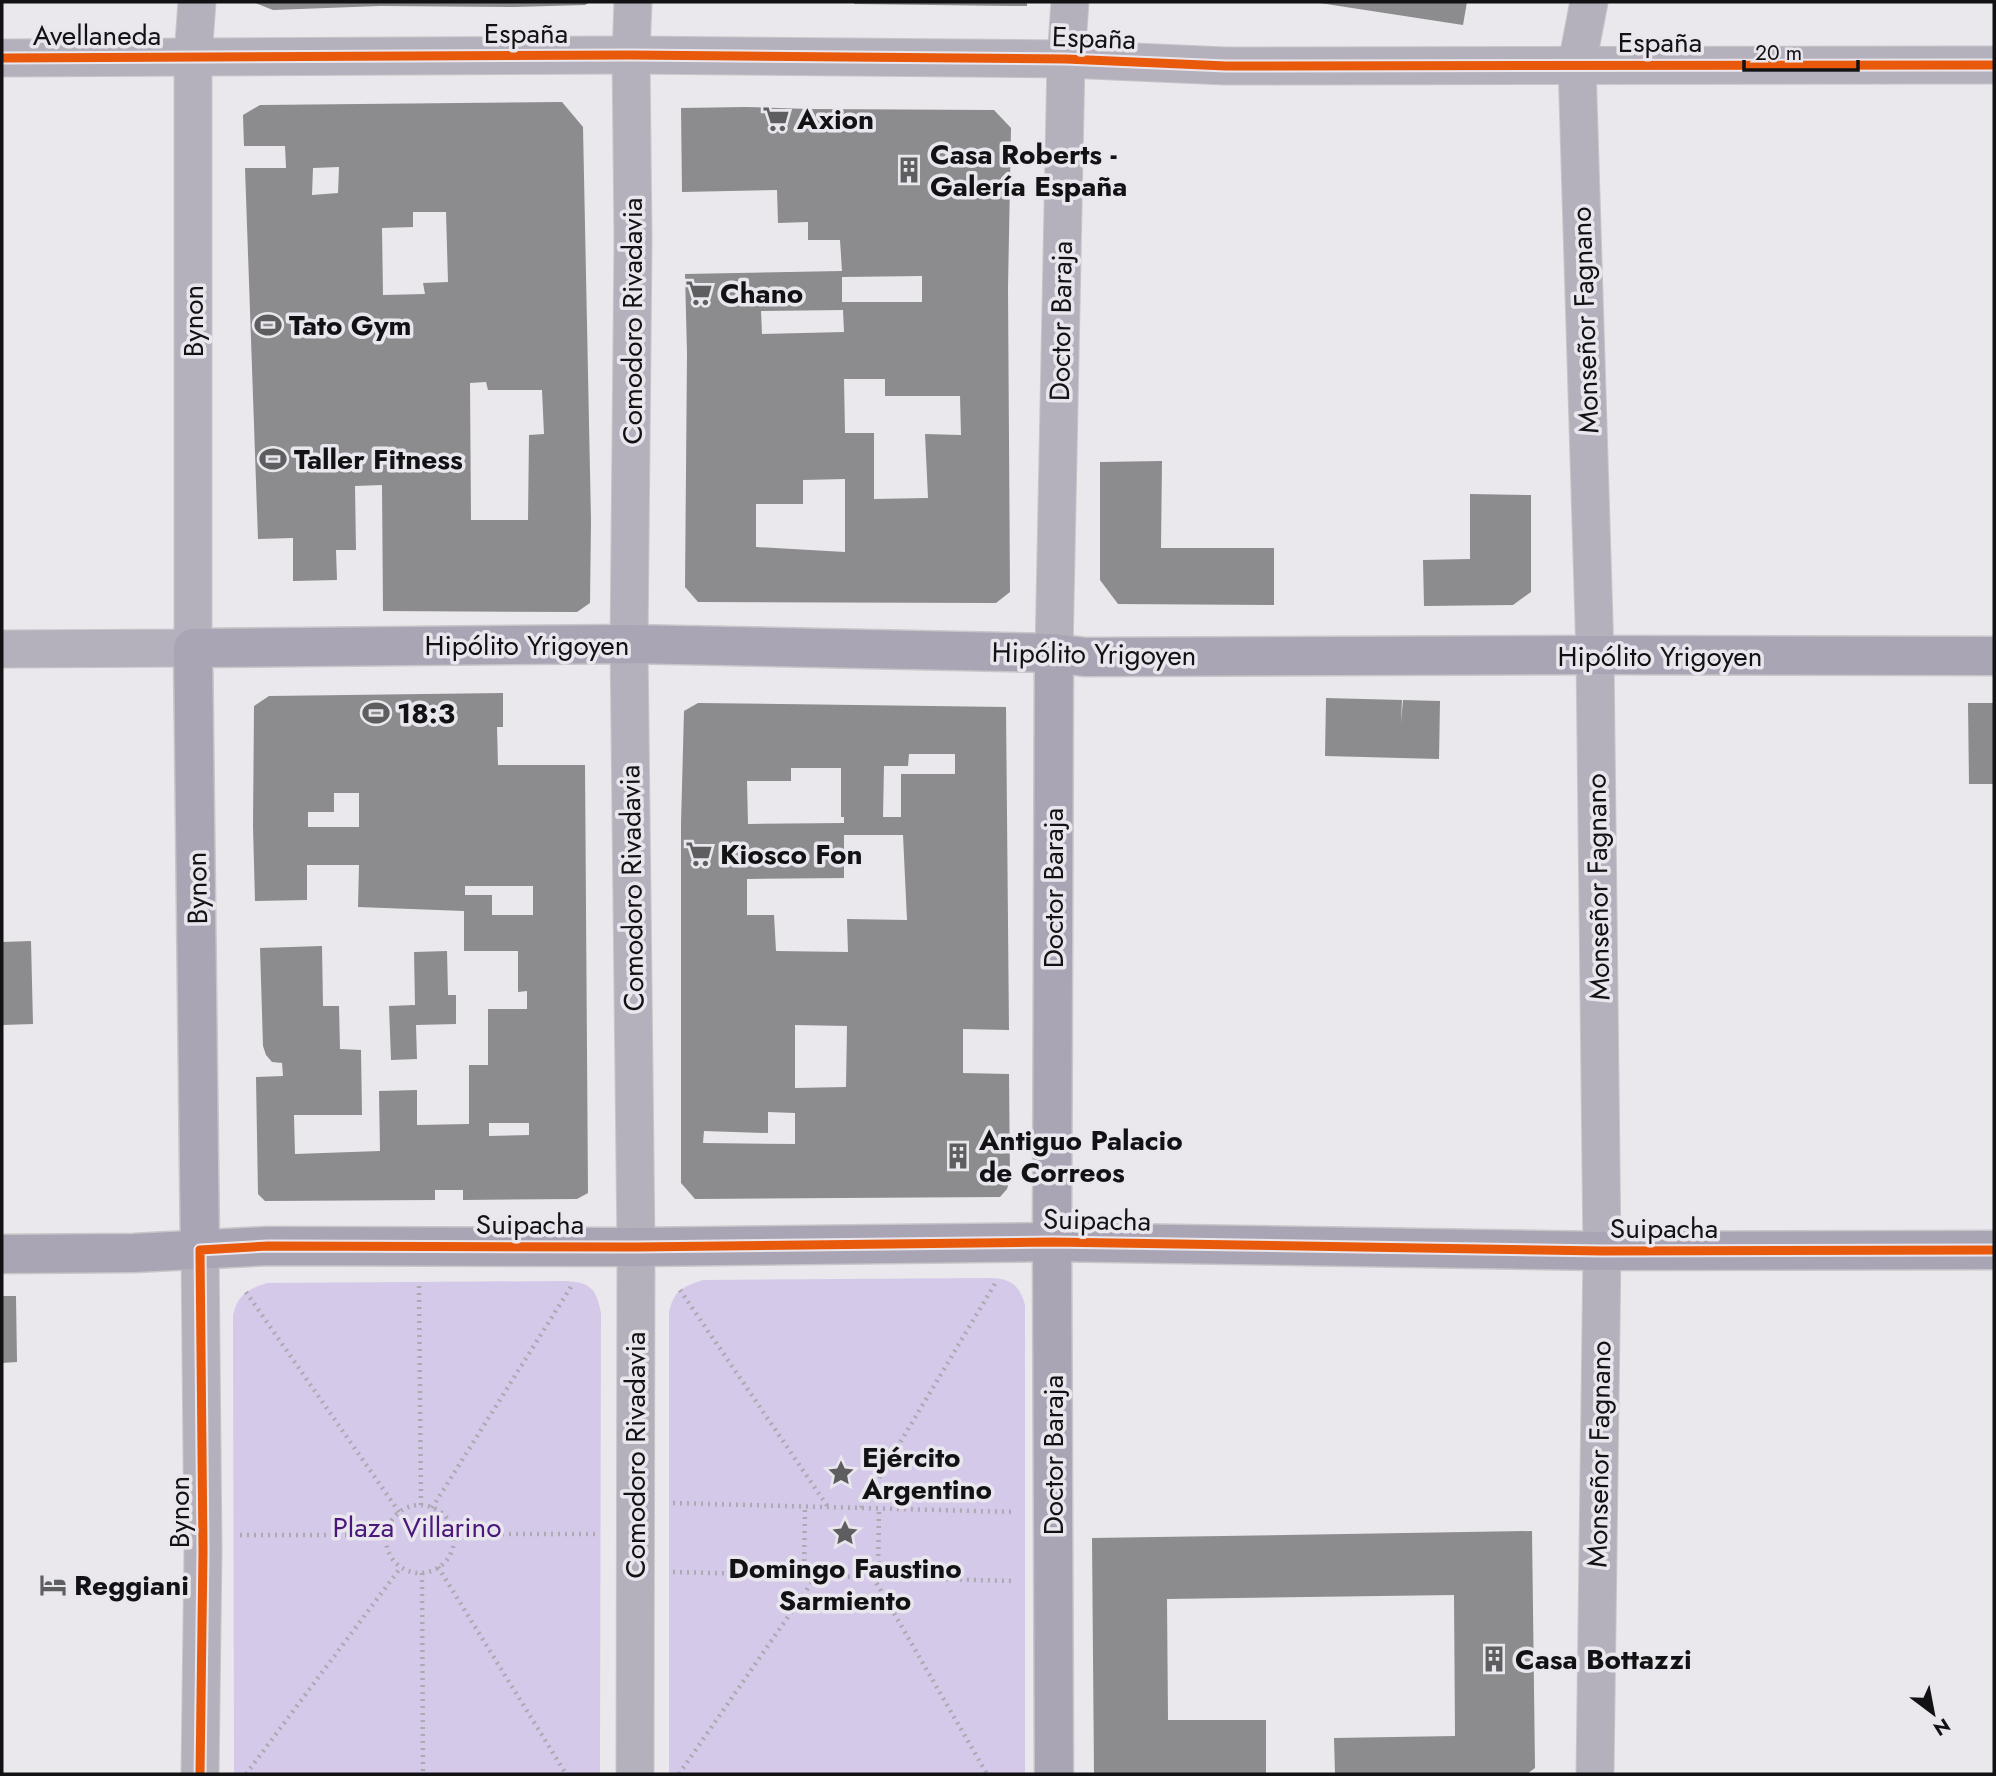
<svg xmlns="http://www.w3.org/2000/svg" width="1996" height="1776" viewBox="0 0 1996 1776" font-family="Jost,sans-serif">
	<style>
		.green { fill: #d5c9e9 }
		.building { fill: #8c8b8d; fill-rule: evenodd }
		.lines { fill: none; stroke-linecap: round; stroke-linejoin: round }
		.street-casing { stroke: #c7c7c9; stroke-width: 39 }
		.secondary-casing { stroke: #c7c7c9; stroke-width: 41 }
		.path { stroke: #aca9b1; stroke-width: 4.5; stroke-dasharray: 2 5; stroke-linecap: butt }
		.street { stroke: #b4b1bc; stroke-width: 37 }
		.secondary { stroke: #aaa5b4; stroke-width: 38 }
		.cycleway-casing { stroke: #e9e7ed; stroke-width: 13 }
		.cycleway { stroke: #e8590c; stroke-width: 9 }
		.labels { text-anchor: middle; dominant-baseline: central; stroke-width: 7; stroke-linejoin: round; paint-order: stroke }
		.street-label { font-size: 28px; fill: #121214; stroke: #e9e7ed }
		.poi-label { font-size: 28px; font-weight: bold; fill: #121214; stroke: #e9e7ed; text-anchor: start }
		.park-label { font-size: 28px; fill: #4a177d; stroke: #e9e7ed }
	</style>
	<rect width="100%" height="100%" fill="#eae8ec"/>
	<g class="green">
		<path d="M990,1278C1011,1278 1020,1286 1025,1305V1774H669V1312C674,1290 682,1287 703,1280Z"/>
		<path d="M565,1281C591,1282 596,1289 601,1313L600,1774H234L233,1315C238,1294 248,1289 267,1283Z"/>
	</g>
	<g class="building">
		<path d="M253,2H590L585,5L515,7L380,6L273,10Z"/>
		<path d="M854,2H1027V6H1010L854,4Z"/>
		<path d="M1313,2H1467L1463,25Z"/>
		<path d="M562,102L583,127L591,521L590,603L577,612L383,611L382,485L355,486L356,550H336L337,580L293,581V538L258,539L245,168H286L285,146H244L243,115L260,105ZM339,167L338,193L312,195L313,168ZM413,212H446L448,282L423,283L425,294L383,295L382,228L413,227ZM486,382L488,390H542L544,434L529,435L528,520H471L470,383Z"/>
		<path d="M746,107L809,109L994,110L1011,128L1008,288L1010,592L996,603L698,602L685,587L687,353L685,274L842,271L840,240H808V222L778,223L777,190L682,192L681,108ZM922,276V302H842V277ZM843,310L844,332L762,334L761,311ZM844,379H885V396H960L961,435L925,434L928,498L874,499V433H845ZM845,479V552L756,547V504H803V480Z"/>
		<path d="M1162,461L1161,548H1274V605L1118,604L1100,580V462Z"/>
		<path d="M1470,494L1531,495V592L1513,605L1424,606L1423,560L1470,559Z"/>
		<path d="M503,693V727H497L498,765H585L588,1193L577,1199L463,1200V1190H435V1200L265,1201L258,1194L256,1077L283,1076L282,1063L272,1062L266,1055L263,1046L260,948L322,946L323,1006H339L340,1049L361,1050L362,1115H294L295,1154L380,1151L379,1091L417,1090V1125L469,1124V1065H488V1009H527V991L518,992V951H464V911L358,907L359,865H307V900L255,901L253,827L254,706L269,696ZM334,793H359V827H308V812H334ZM465,886H533V915H492V895H465ZM489,1123H529V1135L489,1136Z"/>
		<path d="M1326,698L1402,700L1401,723L1403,700L1440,701L1439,759L1325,756Z"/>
		<path d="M698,703L1006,707L1009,1030L963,1029V1073L1009,1074L1010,1179L1007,1189L1000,1197L695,1199L681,1183V824L684,711ZM909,754H955V774H901V817H883L884,766H908ZM791,768H841V817H844V823L748,824L747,781H791ZM844,835H903L907,920L847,919L848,952L776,951L774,915H747V879L844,878ZM795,1025L847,1026L846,1087L795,1088ZM768,1112L795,1113V1144L703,1143L704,1131L768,1133Z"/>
		<path d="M1968,703H1994V784H1969Z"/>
		<path d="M31,941L33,1024L2,1025V942Z"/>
		<path d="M447,951L448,995H456V1024L416,1025L417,1059L391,1060L389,1006L415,1005L414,952Z"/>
		<path d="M2,1296H16L17,1362L2,1363Z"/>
		<path d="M1532,1531L1535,1768L1527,1774H1335L1334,1738L1455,1736L1454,1595L1167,1599L1168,1720H1266V1774H1094L1092,1538Z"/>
	</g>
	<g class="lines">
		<g class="street-casing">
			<g id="street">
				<path d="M633,2L631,55L633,240L629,644L636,1247L635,1774"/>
				<path d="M1589,2L1577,64L1595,655L1602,1251L1595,1774"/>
				<path d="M2,58L631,55L1066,59L1226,66L1994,65"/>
				<path d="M2,649L193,648V57L197,2"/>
				<path d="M1054,653L1066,59L1070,2"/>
				<path d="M200,1250L203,1551L200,1774"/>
			</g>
		</g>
		<g class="secondary-casing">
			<g id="secondary">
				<path d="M200,1250L193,648L629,644L1054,653L1085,657L1595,655L1994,656"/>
				<path d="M2,1254L134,1253L268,1246L636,1247L1052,1242L1602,1251L1994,1250"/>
				<path d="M1054,1774L1052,1242L1054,653"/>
			</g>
		</g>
		<g class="path">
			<path d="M419,1286L421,1505"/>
			<path d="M680,1290L828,1507"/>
			<path d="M246,1292L399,1512"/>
			<path d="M673,1503L1014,1512"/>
			<circle cx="420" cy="1539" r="34"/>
			<path d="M432,1508L572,1285"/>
			<path d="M861,1508L996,1282"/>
			<path d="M453,1534H597"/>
			<path d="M240,1535H386"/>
			<path d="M438,1567L566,1774"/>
			<path d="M673,1572L1014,1581"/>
			<path d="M422,1573L423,1774"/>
			<path d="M804,1575L805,1507"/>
			<path d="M873,1577L987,1774"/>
			<path d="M878,1577L879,1509"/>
			<path d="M246,1774L401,1567"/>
			<path d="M679,1774L817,1575"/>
		</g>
		<use href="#street" class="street"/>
		<use href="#secondary" class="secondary"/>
		<g class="cycleway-casing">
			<g id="cycleway">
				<path d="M2,58L631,55L1066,59L1226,66L1994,65"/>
				<path d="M200,1774L203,1551L200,1250L268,1246L636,1247L1052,1242L1602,1251L1994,1250"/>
			</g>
		</g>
		<use href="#cycleway" class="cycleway"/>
	</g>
	<defs>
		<g id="supermarket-bare" transform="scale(2.1)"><path d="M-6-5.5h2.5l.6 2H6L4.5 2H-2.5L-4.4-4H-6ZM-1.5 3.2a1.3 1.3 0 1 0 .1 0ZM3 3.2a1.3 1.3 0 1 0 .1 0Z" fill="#5e5d60" stroke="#e9e7ed" stroke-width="2.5" paint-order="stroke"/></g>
		<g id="building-bare" transform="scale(2.1)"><path d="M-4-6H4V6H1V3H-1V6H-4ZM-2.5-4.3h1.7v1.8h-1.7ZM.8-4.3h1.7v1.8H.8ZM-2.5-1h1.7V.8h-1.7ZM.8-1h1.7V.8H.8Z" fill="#5e5d60" stroke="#e9e7ed" stroke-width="2.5" paint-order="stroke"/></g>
		<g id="stadium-bare" transform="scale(2.1)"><path d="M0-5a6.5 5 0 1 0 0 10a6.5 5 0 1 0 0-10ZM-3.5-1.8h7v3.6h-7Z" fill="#5e5d60" stroke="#e9e7ed" stroke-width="2.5" paint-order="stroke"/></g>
		<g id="sight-bare" transform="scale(2.1)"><path d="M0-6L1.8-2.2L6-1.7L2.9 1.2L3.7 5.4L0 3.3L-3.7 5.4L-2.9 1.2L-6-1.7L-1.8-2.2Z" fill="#5e5d60" stroke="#e9e7ed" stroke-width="2.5" paint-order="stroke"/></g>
		<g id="hotel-bare" transform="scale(2.1)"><path d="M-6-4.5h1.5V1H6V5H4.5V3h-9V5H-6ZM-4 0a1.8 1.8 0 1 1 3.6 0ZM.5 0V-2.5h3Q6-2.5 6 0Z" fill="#5e5d60" stroke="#e9e7ed" stroke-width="2.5" paint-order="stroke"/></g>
	</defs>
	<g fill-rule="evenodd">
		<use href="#supermarket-bare" x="776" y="119"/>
		<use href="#building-bare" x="909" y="170"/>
		<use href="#supermarket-bare" x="699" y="293"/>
		<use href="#stadium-bare" x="268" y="325"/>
		<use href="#stadium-bare" x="273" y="459"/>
		<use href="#stadium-bare" x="376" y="713"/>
		<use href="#supermarket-bare" x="699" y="854"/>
		<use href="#building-bare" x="958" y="1156"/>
		<use href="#sight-bare" x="841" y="1473"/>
		<use href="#sight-bare" x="845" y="1533"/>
		<use href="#hotel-bare" x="53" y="1585"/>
		<use href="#building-bare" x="1494" y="1659"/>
	</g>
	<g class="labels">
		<g class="street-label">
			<text x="526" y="33">España</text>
			<text x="97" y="35">Avellaneda</text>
			<text transform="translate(1094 38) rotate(2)">España</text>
			<text x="1660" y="42">España</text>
			<text transform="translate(1585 320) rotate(-92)">Monseñor Fagnano</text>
			<text transform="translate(193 321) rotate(-90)">Bynon</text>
			<text transform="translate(632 321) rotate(-90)">Comodoro Rivadavia</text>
			<text transform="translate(1061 321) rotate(-89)">Doctor Baraja</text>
			<text x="527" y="645">Hipólito Yrigoyen</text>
			<text transform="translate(1094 654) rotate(1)">Hipólito Yrigoyen</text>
			<text x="1660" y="656">Hipólito Yrigoyen</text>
			<text transform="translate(1598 887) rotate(-91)">Monseñor Fagnano</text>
			<text transform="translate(197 888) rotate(-91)">Bynon</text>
			<text transform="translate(632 888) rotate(-91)">Comodoro Rivadavia</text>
			<text transform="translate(1053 888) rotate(-90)">Doctor Baraja</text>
			<text transform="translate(1097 1220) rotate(1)">Suipacha</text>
			<text x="530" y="1224">Suipacha</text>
			<text x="1664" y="1228">Suipacha</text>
			<text transform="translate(1599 1454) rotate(-89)">Monseñor Fagnano</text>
			<text transform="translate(635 1455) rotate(-90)">Comodoro Rivadavia</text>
			<text transform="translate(1053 1455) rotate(-90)">Doctor Baraja</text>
			<text transform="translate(179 1512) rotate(-90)">Bynon</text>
		</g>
		<g class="poi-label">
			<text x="797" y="119">Axion</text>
			<text x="930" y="154">Casa Roberts -<tspan x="930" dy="32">Galería España</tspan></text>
			<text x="720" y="293">Chano</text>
			<text x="289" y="325">Tato Gym</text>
			<text x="294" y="459">Taller Fitness</text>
			<text x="397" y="713">18:3</text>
			<text x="720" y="854">Kiosco Fon</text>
			<text x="979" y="1140">Antiguo Palacio<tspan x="979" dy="32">de Correos</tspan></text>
			<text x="862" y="1457">Ejército<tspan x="862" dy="32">Argentino</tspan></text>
			<text x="845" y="1568" text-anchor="middle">Domingo Faustino<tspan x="845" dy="32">Sarmiento</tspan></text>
			<text x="74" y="1585">Reggiani</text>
			<text x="1515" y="1659">Casa Bottazzi</text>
		</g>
		<g class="park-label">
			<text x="417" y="1527">Plaza Villarino</text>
		</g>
	</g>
	<rect width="1996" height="1776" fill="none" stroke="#121214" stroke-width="7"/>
	<g transform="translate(1933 1713) rotate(148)" stroke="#e9e7ed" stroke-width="5" paint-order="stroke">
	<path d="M0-5L12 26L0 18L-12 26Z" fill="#121214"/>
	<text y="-10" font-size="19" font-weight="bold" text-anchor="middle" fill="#121214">N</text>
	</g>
	<path d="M1744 60v10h114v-10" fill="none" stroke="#121214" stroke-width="3.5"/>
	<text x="1755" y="60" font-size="21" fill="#121214" stroke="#e9e7ed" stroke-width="5" paint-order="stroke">20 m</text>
</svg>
